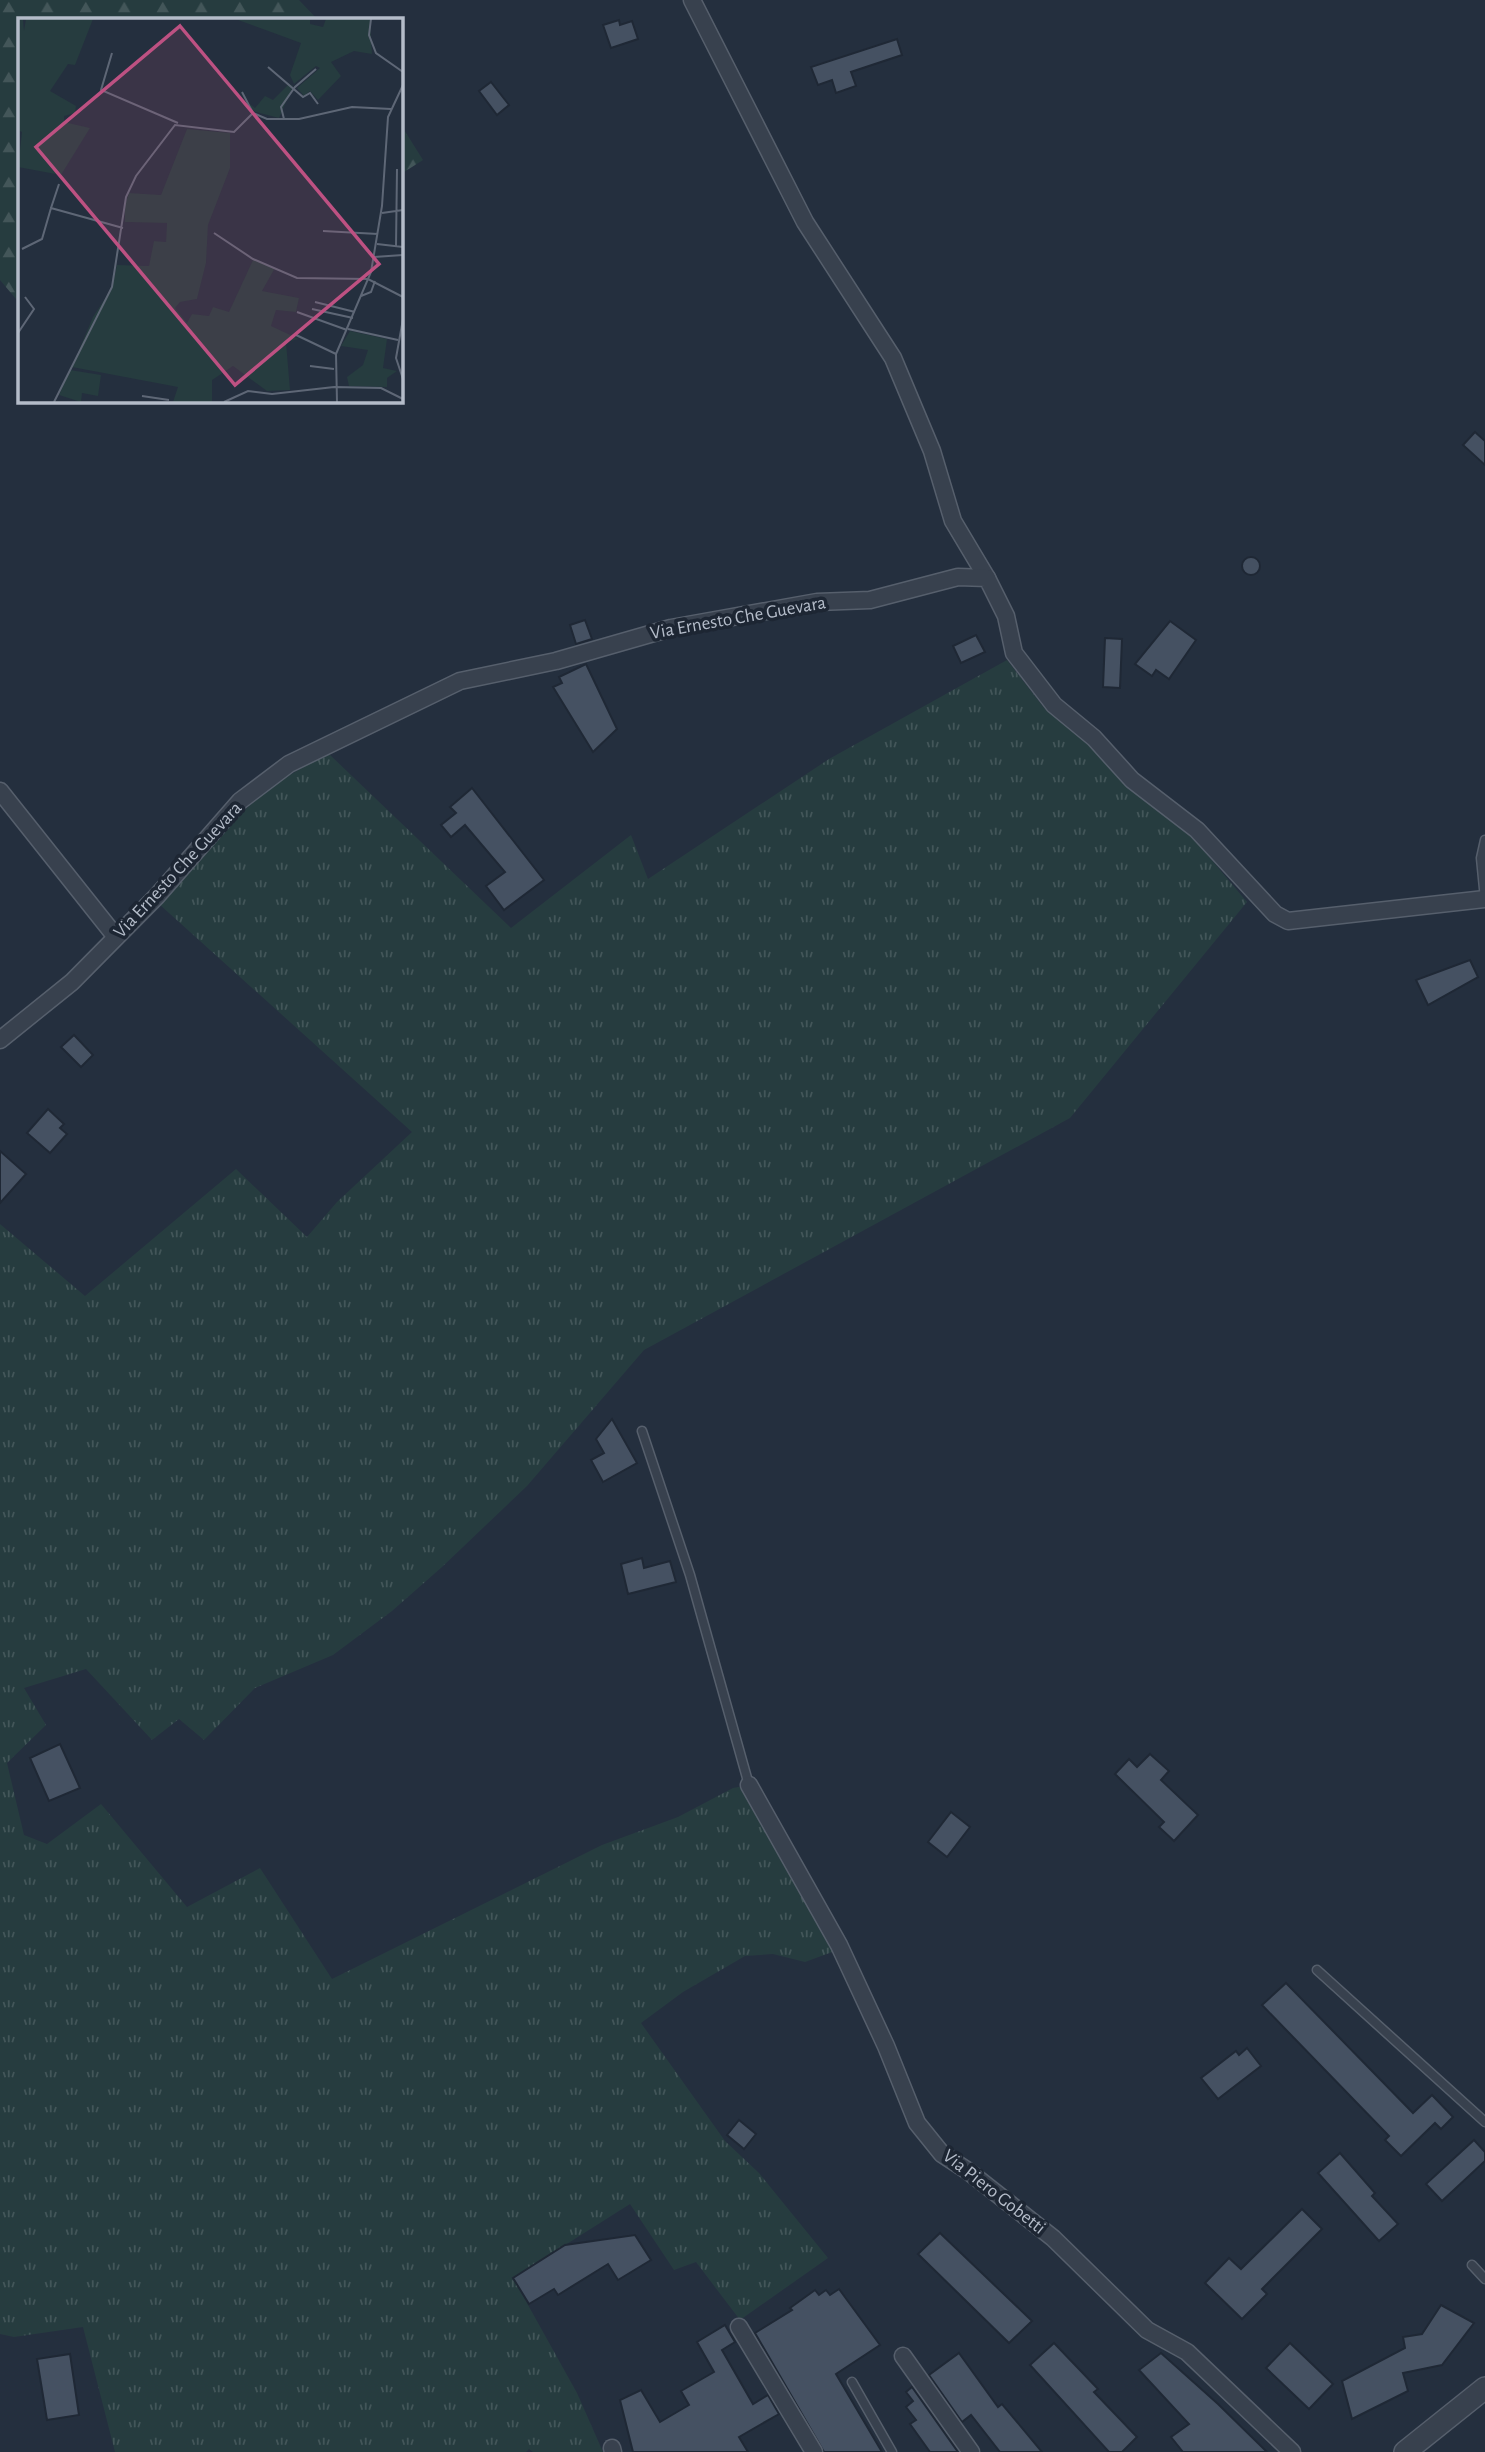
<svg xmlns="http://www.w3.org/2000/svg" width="1485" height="2452" viewBox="0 0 1485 2452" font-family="'Alegreya Sans',sans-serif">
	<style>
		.grass { fill: url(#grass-tufts) }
		.forest { fill: url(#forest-firs) }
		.building { fill: #455162; stroke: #1f2835; stroke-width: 2 }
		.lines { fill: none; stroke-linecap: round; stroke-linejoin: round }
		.service-casing { stroke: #565f6c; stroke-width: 11 }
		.minor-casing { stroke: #565f6c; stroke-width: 19 }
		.tertiary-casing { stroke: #565f6c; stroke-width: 24 }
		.service { stroke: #38414e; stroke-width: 8 }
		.minor { stroke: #38414e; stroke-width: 16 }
		.tertiary { stroke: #38414e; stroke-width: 21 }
		.labels { text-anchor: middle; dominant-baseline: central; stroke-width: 7; stroke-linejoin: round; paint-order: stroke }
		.street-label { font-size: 19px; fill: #b4bcc9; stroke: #1d2633 }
		.inset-road { fill: none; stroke: #5e6776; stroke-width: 2 }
		.view { fill: #bd5182; fill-opacity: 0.15; stroke: #bd5182; stroke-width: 3.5 }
		.inset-edge { fill: none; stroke: #b4bcc9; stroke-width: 3.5 }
	</style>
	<defs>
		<pattern id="grass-tufts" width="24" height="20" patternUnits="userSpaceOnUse" patternTransform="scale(1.75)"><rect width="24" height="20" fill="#263c3f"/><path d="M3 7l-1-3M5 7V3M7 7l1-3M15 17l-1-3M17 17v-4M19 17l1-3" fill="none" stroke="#435659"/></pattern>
		<pattern id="forest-firs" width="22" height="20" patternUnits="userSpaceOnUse" patternTransform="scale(1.75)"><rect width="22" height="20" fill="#263c3f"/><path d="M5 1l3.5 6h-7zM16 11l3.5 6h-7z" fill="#435659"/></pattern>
	</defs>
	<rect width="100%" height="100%" fill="#242f3e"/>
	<path class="grass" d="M1007,660L1044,708L1088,744L1124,784L1194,839L1247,902L1070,1118L644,1350L527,1486L442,1567L392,1611L333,1655L255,1688L204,1740L179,1719L152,1740L86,1669L24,1688L46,1725L7,1763L24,1835L47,1844L101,1804L187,1907L260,1868L332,1979L602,1845L678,1817L733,1788L744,1786L835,1951L805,1962L773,1954L745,1956L683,1992L641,2023L725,2141L759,2173L828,2258L740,2320L696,2262L674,2270L630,2204L513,2278L577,2393L603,2452H533L529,2449L526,2452H115L83,2327L14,2337L0,2334V1224L85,1296L236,1169L307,1237L337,1202L412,1132L159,904C215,841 250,790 329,754L511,928L631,835L648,879L829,759Z"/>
	<g class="forest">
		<path d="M0,0H299L317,19H19V298L16,299L0,280Z"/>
		<path d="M401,125L423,160L401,174Z"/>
	</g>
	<g class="building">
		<path d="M619,20L620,25L632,21L638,39L611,48L603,25Z"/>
		<path d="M897,39L902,55L851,72L856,86L836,93L832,80L818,85L811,67Z"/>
		<path d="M491,82L509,105L497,115L479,91Z"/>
		<path d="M1475,432L1485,441V465L1463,445Z"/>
		<circle cx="1251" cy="566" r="9"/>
		<path d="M585,620L592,639L576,644L570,625Z"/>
		<path d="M1170,621L1196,640L1169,679L1156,670L1152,676L1135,664Z"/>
		<path d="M976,635L985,652L961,663L953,646Z"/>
		<path d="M1105,638L1122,639L1120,688L1103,687Z"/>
		<path d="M586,664L617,729L593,752L553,687L562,683L559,677Z"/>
		<path d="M472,788L544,880L504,910L486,886L505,872L465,825L451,837L441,825L456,813L450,807Z"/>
		<path d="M1470,960L1478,977L1428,1005L1416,980Z"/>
		<path d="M74,1035L93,1055L81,1067L61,1047Z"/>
		<path d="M48,1109L64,1124L60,1128L67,1134L50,1153L27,1133Z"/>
		<path d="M0,1151L26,1174L0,1203Z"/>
		<path d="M612,1419L637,1463L603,1482L591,1460L604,1453L596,1439Z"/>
		<path d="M642,1558L644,1568L670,1561L676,1582L628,1594L621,1564Z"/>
		<path d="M60,1744L80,1788L49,1801L30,1758Z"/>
		<path d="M1150,1754L1169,1771L1161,1780L1198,1815L1174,1841L1159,1827L1164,1822L1115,1774L1129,1759L1137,1767Z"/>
		<path d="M951,1812L970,1827L947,1857L928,1842Z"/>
		<path d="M1286,1983L1413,2113L1432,2095L1453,2117L1441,2129L1435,2123L1401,2156L1385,2140L1389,2136L1262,2005Z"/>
		<path d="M1247,2048L1261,2066L1218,2099L1201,2078L1236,2051L1239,2055Z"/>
		<path d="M739,2120L756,2134L744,2149L727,2135Z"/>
		<path d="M1474,2140L1485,2152V2161L1442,2201L1426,2184Z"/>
		<path d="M1340,2153L1375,2193L1372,2196L1398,2224L1379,2241L1318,2173Z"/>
		<path d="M1302,2209L1322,2229L1262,2289L1267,2294L1242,2319L1205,2283L1229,2258L1241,2269Z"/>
		<path d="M940,2233L1032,2321L1009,2343L918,2254Z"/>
		<path d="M635,2235L651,2260L618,2280L608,2264L558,2295L554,2289L529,2304L513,2278L565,2245Z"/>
		<path d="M839,2289L880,2345L836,2374L882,2452H824L755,2333L792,2310L790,2308L815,2290L819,2295L826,2290L830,2295Z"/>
		<path d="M1441,2305L1474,2323L1442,2365L1403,2373L1408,2391L1352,2419L1342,2381L1405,2348L1403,2337L1422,2334Z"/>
		<path d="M725,2325L735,2342L722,2350L753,2404L768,2395L779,2414L739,2437L748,2452H633L620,2400L641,2390L660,2422L689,2405L681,2391L714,2372L697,2342Z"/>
		<path d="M1054,2343L1098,2389L1094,2392L1137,2437L1122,2452H1109L1030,2365Z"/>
		<path d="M1290,2343L1333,2384L1309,2409L1266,2368Z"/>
		<path d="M959,2353L998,2407L1002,2404L1042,2452H1000L971,2415L962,2422L929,2375Z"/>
		<path d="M1161,2353L1218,2404L1267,2452H1183L1171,2437L1189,2424L1139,2370Z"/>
		<path d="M70,2354L79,2415L47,2420L37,2359Z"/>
		<path d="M912,2387L958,2452H930L910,2424L916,2420L906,2407L913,2401L906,2392Z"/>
	</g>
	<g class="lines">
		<g class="service-casing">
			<g id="service">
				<path d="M1485,899L1481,858L1485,840"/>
				<path d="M642,1431L690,1575L749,1785"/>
				<path d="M1317,1970L1485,2122"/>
				<path d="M1472,2265L1485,2279"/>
				<path d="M852,2382L892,2452"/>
			</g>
		</g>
		<g class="minor-casing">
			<g id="minor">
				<path d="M692,0L805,222L893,358L932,451L953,521L987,578"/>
				<path d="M0,791L116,937"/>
				<path d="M0,1040L72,982L157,896L240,801L289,764L460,681L556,661L671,628L817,602L870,600L958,577L987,578L1006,616L1014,653L1054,705L1094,738L1132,780L1197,830L1275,914L1288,921L1485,899"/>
				<path d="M749,1785L839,1945L886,2046L917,2123L942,2154L968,2171L1053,2238L1147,2330L1187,2352L1292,2452"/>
				<path d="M739,2327L814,2452"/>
				<path d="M903,2356L971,2452"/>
				<path d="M612,2448L613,2452"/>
			</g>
		</g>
		<g class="tertiary-casing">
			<path id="tertiary" d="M1405,2452L1485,2388"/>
		</g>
		<use href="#service" class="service"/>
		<use href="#minor" class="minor"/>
		<use href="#tertiary" class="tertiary"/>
	</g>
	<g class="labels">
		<g class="street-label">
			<text transform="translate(738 618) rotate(-10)">Via Ernesto Che Guevara</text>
			<text transform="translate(178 870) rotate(-47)">Via Ernesto Che Guevara</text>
			<text transform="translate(994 2192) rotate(38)">Via Piero Gobetti</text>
		</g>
	</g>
	<g transform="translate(18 18)">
		<rect width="385" height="385" fill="#242f3e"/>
		<path d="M292,1V6L305,9L308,1H352L354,36L336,33L313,44L323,58L300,82L292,73L286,78L279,70L302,50L298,48L276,66L272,57L283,25L220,2ZM271,66L275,68L261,100L234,93L232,86L237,90L247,78L255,82ZM169,111L212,115V150L190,207L188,245L179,281L162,284L157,290L169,305L174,296L191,298L195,289L211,294L235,242L257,250L244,273L281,280L278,294L258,292L253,308L281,321L268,324L272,372L249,373L215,348L194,362V384H155L160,369L54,349L75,299L94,270L99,247L131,248L136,223L148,224L149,205L107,204V187L111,175L143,177ZM332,313L369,321L365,350L379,353L369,360V369L331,368L329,359L345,347L350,332L323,328ZM52,352L83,357L80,378L64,375L63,384L41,377Z" fill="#263c3f"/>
		<path d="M0,1H5L6,13L8,1H75L57,47L50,46L32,73L58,88L57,95L46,98V104L72,110L43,157L0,149L4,114L0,112Z" fill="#263c3f"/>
		<path class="inset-road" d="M353,1L351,17L358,35L385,54M94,35L83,72L160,105M250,49L285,79L292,75L300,86M224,74L235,95M266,101L263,89L277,69L298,51M41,166L33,190L105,210M364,195L385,192M305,213L360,216M196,215L235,241L279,260L350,261L385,279M359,226L385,229M378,228L379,151M4,231L24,221L33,190M356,239L385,237M343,278L353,274L357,263M297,284L337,294M294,291L335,300M279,294L329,312M385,301L378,340L385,361M330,311L380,322M0,315L16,291L7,279M276,316L318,336M292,348L316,351M124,378L151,382M36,384L94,269L108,179L118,158L157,107L216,114L235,95L249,101H281L334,89L373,91M206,384L230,373L254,376L316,369L363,370L385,381M319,384L318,336L353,254L364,188L370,99L385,67"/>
		<path class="view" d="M162,8L361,246L217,367L18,129Z"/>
		<rect width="385" height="385" class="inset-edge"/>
	</g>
</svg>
